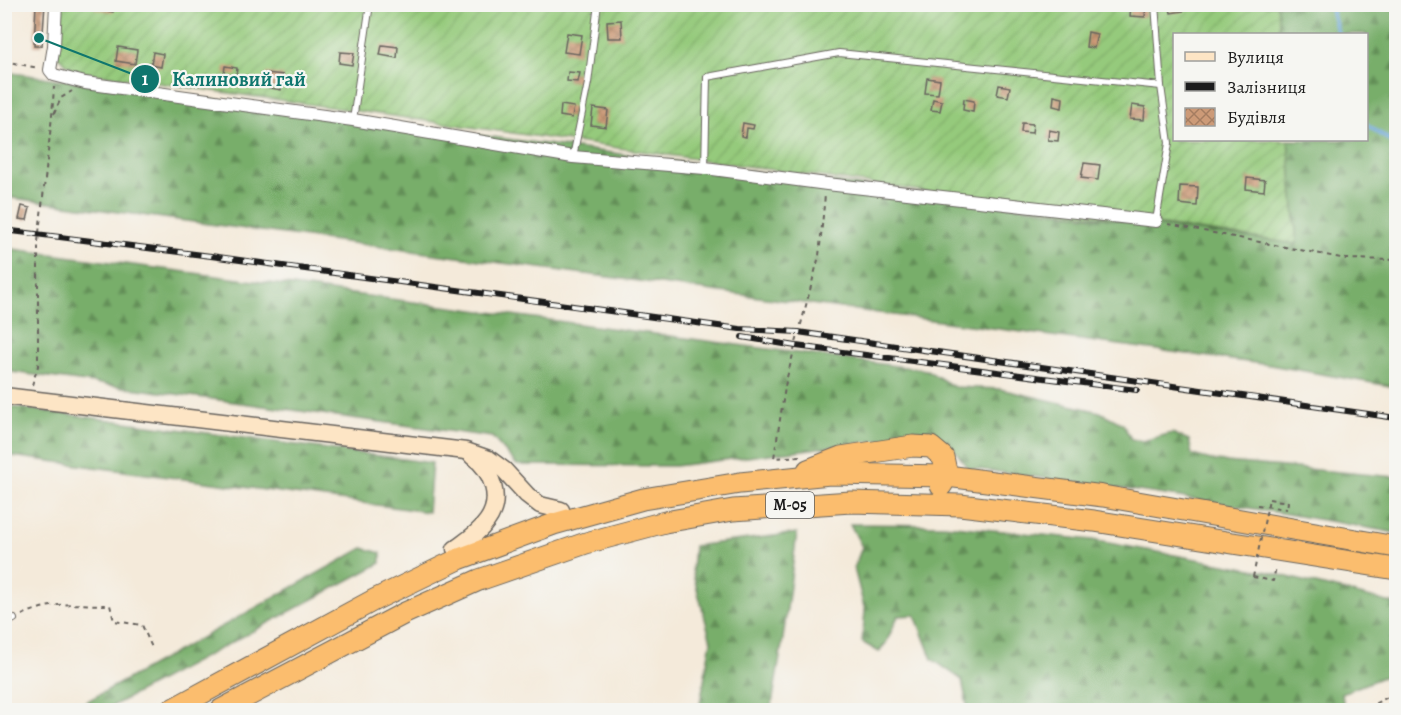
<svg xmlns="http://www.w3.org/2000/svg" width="1401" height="715" viewBox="0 0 1401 715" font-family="Alegreya,serif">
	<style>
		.forest { fill: url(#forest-firs); stroke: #4a6544; stroke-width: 1.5 }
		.garden { fill: url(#garden-furrows); stroke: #58734c; stroke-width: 1.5 }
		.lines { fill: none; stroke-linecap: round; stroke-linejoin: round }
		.stream { stroke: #6aa4da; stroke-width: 4 }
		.building { fill: url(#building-cross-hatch) }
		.lane-casing { stroke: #68645e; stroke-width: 8 }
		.street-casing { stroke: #68645e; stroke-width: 14 }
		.secondary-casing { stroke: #68645e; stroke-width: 19 }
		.highway-casing { stroke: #68645e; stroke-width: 23 }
		.path { stroke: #68645e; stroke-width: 2; stroke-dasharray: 4.5 4.5; stroke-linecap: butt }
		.lane { stroke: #fff; stroke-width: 6 }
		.street { stroke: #fff; stroke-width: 12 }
		.secondary { stroke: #fde5c5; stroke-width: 16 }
		.highway { stroke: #fbbd6e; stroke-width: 21 }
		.rail-casing { stroke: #1c1c1c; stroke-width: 6 }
		.rail { stroke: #f6f6f2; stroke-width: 4; stroke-dasharray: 11; stroke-linecap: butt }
		.path-bridge { stroke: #68645e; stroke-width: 2; stroke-dasharray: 4.5 4.5; stroke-linecap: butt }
		.labels { text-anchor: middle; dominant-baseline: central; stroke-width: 4.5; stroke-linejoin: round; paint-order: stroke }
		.shield { fill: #f6f6f2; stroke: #5d5d5c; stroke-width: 1.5 }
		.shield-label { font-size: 16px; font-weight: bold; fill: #1c1c1c }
		.leader { fill: none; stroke: #0f766e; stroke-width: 2 }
		.callout-dot { fill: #0f766e; stroke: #f6f6f2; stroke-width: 2 }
		.mark-label { font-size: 18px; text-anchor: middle; font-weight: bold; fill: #fff }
		.callout-label { font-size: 20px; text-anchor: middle; font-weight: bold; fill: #0f766e; stroke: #f6f6f2; stroke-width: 4.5; stroke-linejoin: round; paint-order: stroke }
	</style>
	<defs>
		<pattern id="forest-firs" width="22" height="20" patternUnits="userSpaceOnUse" patternTransform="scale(1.5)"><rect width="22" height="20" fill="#78ae6b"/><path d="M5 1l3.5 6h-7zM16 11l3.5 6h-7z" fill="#628d57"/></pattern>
		<pattern id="garden-furrows" width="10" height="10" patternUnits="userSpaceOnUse" patternTransform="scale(1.5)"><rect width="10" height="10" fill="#95ca7b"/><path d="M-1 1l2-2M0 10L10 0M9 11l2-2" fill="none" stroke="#80ad6a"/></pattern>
		<pattern id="building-cross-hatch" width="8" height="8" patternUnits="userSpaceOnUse" patternTransform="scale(1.5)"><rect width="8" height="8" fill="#cc9a77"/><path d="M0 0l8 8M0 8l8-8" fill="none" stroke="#a57d61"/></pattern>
	</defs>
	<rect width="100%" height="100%" fill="#f6f6f2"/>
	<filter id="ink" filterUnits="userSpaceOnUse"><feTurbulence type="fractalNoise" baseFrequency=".0167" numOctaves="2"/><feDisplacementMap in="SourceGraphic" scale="12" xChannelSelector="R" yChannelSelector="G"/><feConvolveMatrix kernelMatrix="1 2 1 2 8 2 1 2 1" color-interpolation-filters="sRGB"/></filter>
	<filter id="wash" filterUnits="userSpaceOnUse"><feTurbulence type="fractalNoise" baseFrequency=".008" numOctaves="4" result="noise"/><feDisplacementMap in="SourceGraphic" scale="24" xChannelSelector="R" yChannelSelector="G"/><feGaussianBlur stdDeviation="1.35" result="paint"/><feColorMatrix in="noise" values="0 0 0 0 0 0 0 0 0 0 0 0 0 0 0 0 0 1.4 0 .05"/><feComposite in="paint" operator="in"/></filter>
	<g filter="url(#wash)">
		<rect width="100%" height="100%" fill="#f4eada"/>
		<g class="forest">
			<path d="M1277,5H1396V387L1270,365L5,197V72L1297,244L1288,140H1366V34H1280Z"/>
			<path d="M5,248L927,370L954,387L1000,389L1100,412L1123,424L1131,439L1143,441L1172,433L1189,440L1192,455L1215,461L1396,477V533C1254,507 1111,486 968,468C947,440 950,437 914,436L675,466L517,465L492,437L5,371Z"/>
			<path d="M5,406L432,463L428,512L5,455Z"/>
			<path d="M850,524L944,525L1092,540L1268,572L1396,604V672L1342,693L1344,710H968L962,680L932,659L915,615L898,616L886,643L879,652L862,642L865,611L854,568L862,547Z"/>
			<path d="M797,533L783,639L771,710H699L711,641L692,570L694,546Z"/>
			<path d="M363,548L381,553V563L105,710H83L84,703Z"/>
		</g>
		<path class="garden" d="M59,4L1277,5L1280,34H1174V140H1288L1297,244L74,71L57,56Z"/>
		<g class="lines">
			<g class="stream">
				<path d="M1330,4L1338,34"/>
				<path d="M1366,124L1396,145"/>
			</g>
		</g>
		<g id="blocks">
			<g class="building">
				<path d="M36,4H45L42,46H34Z"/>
				<path d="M96,4H114L113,12L95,9Z"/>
				<path d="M1131,4H1146L1145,17L1130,16Z"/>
				<path d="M1169,4H1182L1184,11L1171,13Z"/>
				<path d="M621,20L622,38H608L607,21Z"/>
				<path d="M1088,32L1097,34L1094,48L1086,47Z"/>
				<path d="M567,33L582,35L579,54L564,52Z"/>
				<path d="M382,45L398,47L397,58L380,55Z"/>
				<path d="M118,47L137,50L135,64L116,61Z"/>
				<path d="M153,52L163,54L161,67L151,65Z"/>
				<path d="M340,52L354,53L352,65L339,63Z"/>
				<path d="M225,66L237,68L236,76L224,74Z"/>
				<path d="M568,72L580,73L578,82L567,81Z"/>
				<path d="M266,73L283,75L281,90L264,87Z"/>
				<path d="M927,78L940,80L938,94L925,93Z"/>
				<path d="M999,85L1010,87L1008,97L997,95Z"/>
				<path d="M1054,96L1063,98L1062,108L1053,106Z"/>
				<path d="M933,99L942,101L940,111L931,110Z"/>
				<path d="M964,99L974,101L973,112L963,110Z"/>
				<path d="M561,105L574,107L572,118L560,116Z"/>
				<path d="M1132,105L1145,107L1144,120L1130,119Z"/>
				<path d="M593,108L608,110L606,127L591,125Z"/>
				<path d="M743,123L754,125L753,129L747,128L746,137L741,136Z"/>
				<path d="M1022,123L1033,124L1032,133L1021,132Z"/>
				<path d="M1049,130L1059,132L1058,141L1048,140Z"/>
				<path d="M1084,163L1100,165L1098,180L1081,178Z"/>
				<path d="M1247,178L1265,180L1264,191L1246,189Z"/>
				<path d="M1180,186L1198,187L1197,206L1179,204Z"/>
				<path d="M22,206L30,208L27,220L19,219Z"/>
			</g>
		</g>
	</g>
	<g filter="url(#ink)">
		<use href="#blocks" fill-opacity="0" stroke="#68645e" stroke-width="1.5"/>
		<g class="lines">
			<g class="lane-casing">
				<g id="lane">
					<path d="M1155,4L1161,86L1169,143L1156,221"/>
					<path d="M353,120L370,4"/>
					<path d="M573,157L588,83L598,4"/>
					<path d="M705,168L707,77L839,53L1161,86"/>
					<path d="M4,624L14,619"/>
				</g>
			</g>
			<g class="street-casing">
				<path id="street" d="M56,4L54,46L50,70L54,75L85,83L353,120L573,157L705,168L827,184L1156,221"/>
			</g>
			<g class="secondary-casing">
				<g id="secondary">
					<path d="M4,396L466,451L489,459L504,470L527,495L540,505L561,510"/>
					<path d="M455,549C466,541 479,533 487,521C503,499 492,470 472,456"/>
				</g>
			</g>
			<g class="highway-casing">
				<g id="highway">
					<path d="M808,470L841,457L913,446L931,447L943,457L947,476L941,486"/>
					<path d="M171,710L374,600L459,559L554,524L643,499L740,483L830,474L947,476L1103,496L1396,547"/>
					<path d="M221,710L405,613L479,580L586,543L665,522L733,510L851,502L960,505L1094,521L1396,569"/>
				</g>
			</g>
			<g class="path">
				<path d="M4,61L38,68"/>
				<path d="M54,114L61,98L72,91"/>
				<path d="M1168,224L1346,259L1396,260"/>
				<path d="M32,385L38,366V242L52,116L54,87"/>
				<path d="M800,456L774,458L786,381L819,256L825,195"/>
				<path d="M1269,499L1288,502L1287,509"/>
				<path d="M1257,505L1287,509"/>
				<path d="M1253,577L1273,581L1276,567"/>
				<path d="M22,615C56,600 75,605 110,605L114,621L142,625L153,650"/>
				<path d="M1370,710L1372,705L1396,693"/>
			</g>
			<use href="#lane" class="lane"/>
			<use href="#street" class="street"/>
			<use href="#secondary" class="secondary"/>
			<use href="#highway" class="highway"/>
			<g class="rail-casing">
				<g id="rail">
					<path d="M4,230L211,256L740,329L798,332L1396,418"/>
					<path d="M742,337L796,346L1137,390"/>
				</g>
			</g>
			<use href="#rail" class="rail"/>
			<path class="path-bridge" d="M1253,577L1269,499"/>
		</g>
	</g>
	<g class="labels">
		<rect class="shield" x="766" y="492" width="48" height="26" rx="4.5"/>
		<g class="shield-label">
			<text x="790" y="505">М-05</text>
		</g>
	</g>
	<path class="leader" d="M39 38L145 79"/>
	<g class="callout-dot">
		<circle cx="39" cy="38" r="6"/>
		<circle cx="145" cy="79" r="15"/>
	</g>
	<g class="mark-label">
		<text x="145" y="85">1</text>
	</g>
	<g class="callout-label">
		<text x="239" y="86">Калиновий гай</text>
	</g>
	<rect width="1401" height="715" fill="none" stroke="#f6f6f2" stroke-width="24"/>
	<rect x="1173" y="33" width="195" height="108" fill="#f6f6f2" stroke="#9f9f9c" stroke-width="1.5"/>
	<rect x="1185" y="52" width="30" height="9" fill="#fde5c5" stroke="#9f9f9c" stroke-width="1.5"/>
	<text x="1227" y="63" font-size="18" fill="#1c1c1c">Вулиця</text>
	<rect x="1185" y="82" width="30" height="9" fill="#1c1c1c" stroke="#9f9f9c" stroke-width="1.5"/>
	<text x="1227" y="93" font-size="18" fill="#1c1c1c">Залізниця</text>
	<rect x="1185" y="108" width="30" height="18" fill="url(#building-cross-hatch)" stroke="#9f9f9c" stroke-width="1.5"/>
	<text x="1227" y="123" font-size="18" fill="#1c1c1c">Будівля</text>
</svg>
